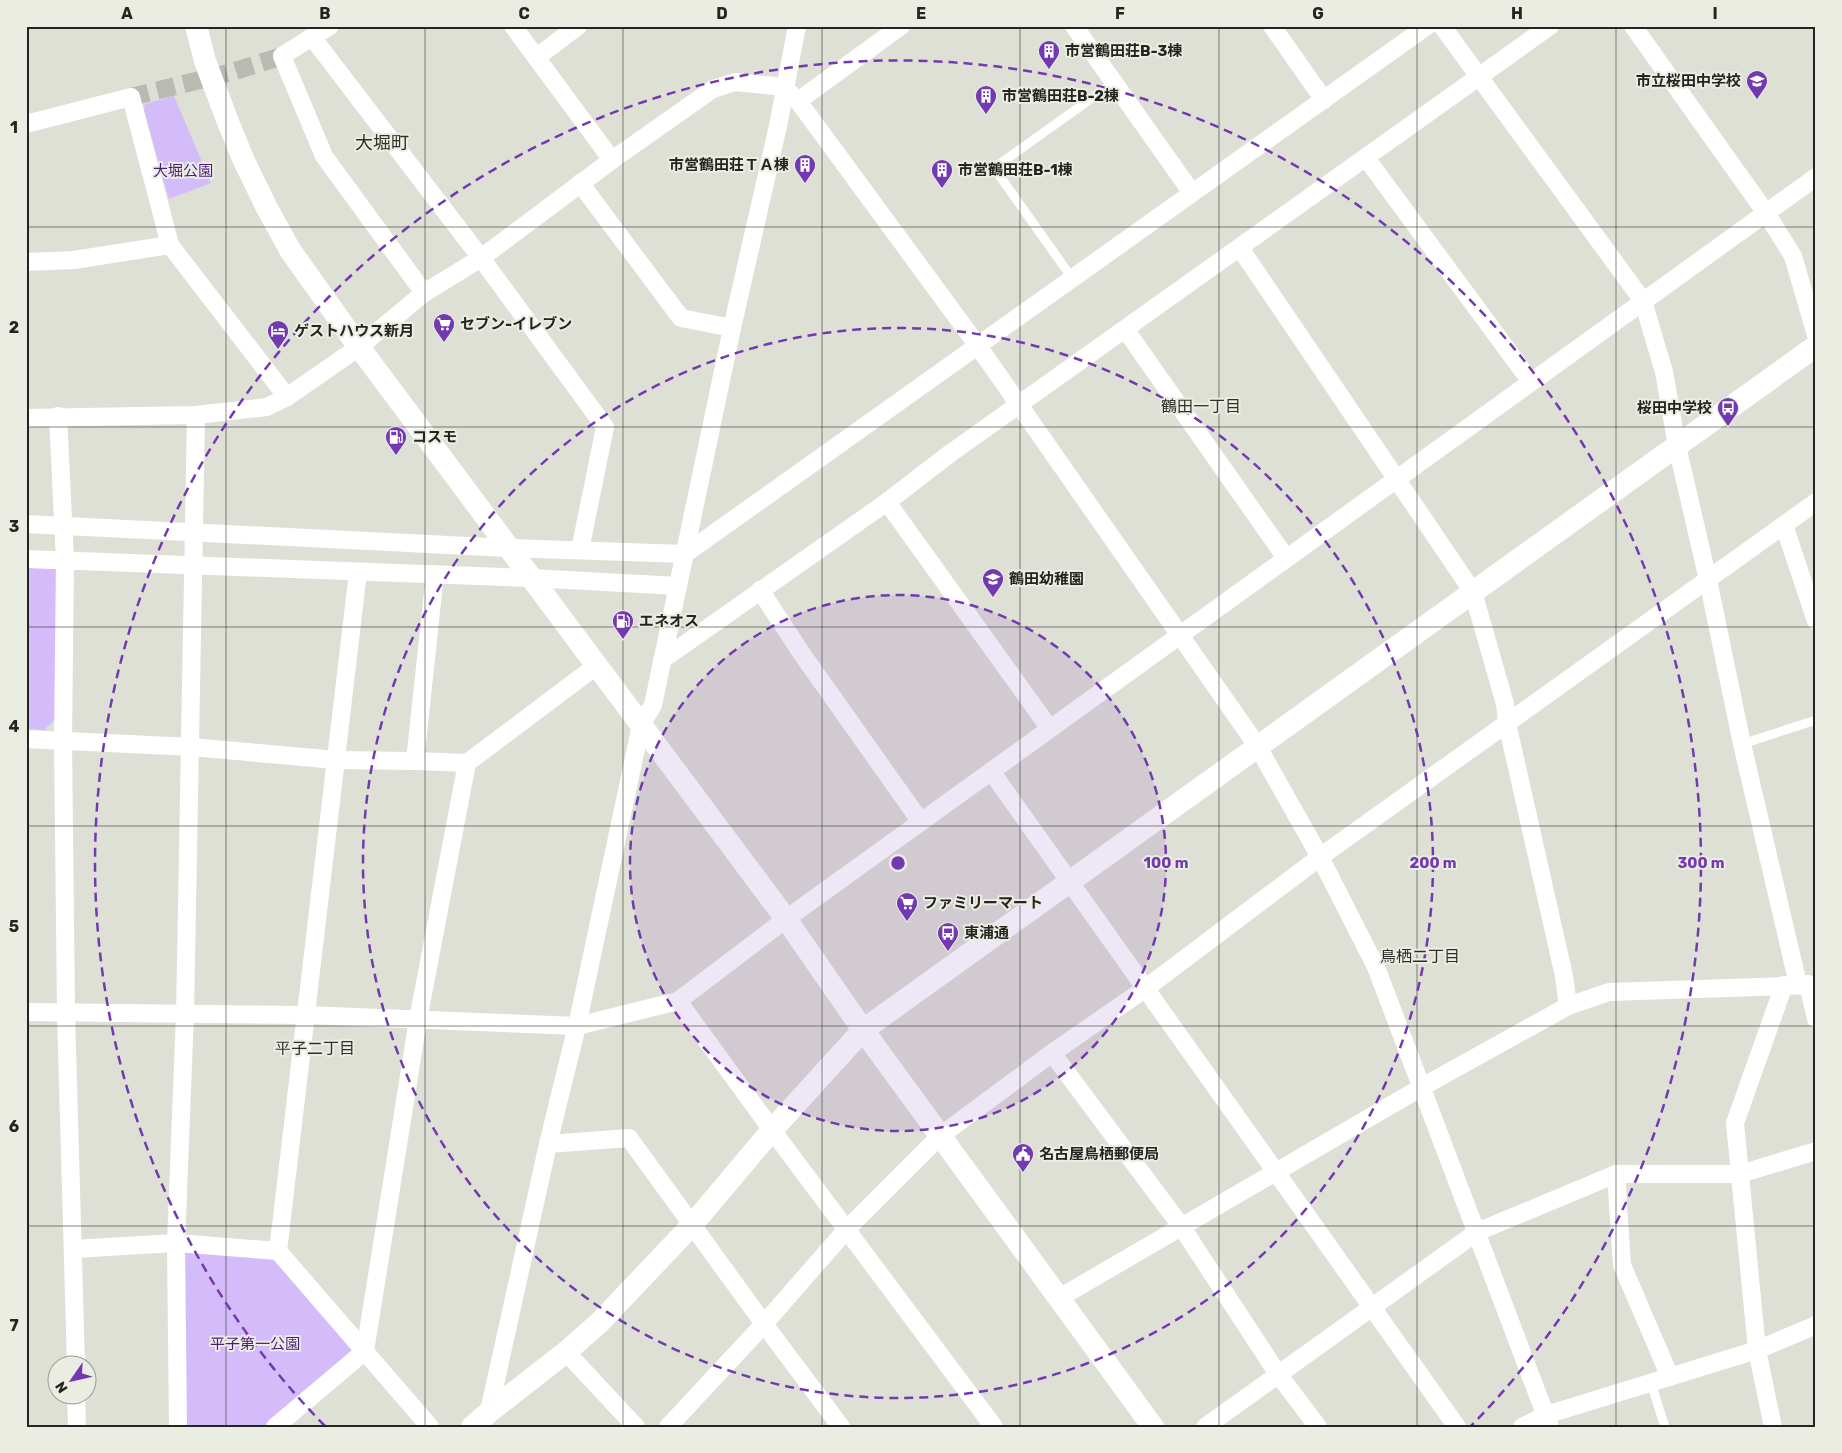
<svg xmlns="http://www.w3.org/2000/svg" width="1842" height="1453" viewBox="0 0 1842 1453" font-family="Rubik,'Noto Sans JP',sans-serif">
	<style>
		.green { fill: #d3bcf9 }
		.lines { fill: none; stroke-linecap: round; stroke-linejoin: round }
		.minor-tunnel { stroke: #b9bbb2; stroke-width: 18; stroke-dasharray: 18 9; stroke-linecap: butt }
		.service { stroke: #fff; stroke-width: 9 }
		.minor { stroke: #fff; stroke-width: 18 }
		.tertiary { stroke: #fff; stroke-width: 22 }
		.grid { fill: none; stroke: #242521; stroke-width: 1; stroke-opacity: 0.55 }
		.ring { fill: none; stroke: #7239b0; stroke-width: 2.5; stroke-dasharray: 9 6 }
		.labels { text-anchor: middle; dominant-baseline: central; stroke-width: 4; stroke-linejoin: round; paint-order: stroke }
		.poi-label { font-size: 15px; font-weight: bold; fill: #242521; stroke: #ebede3; text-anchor: start }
		.park-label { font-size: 15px; fill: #4d1c7e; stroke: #ebede3 }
		.neighbourhood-label { font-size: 16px; fill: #2f3029; stroke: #ebede3 }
		.quarter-label { font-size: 18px; fill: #2f3029; stroke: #ebede3 }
		.centre { fill: #7239b0; stroke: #ebede3; stroke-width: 2.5 }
		.ring-label { font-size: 15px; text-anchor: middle; font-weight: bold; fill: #7239b0; stroke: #ebede3; stroke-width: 4; stroke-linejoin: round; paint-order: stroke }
		.neatline { fill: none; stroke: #242521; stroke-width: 2 }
		.grid-label { font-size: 16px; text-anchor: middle; font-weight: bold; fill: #242521 }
	</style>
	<rect width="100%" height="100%" fill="#dee0d6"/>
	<g class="green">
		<path d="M174,96L211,183L169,199L144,110L145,104Z"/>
		<path d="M26,562H52L60,574L58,716L44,730L26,729Z"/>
		<path d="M180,1248L278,1256L359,1353L273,1427H182Z"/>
	</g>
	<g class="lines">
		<path class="minor-tunnel" d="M131,97L232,72L282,56"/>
		<g class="service">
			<path d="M1072,278L994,168L1113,83"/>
			<path d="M1742,744L1816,720"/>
			<path d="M1651,1383L1665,1427"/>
		</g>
		<g class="minor">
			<path d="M330,26L312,37L481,258L605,427L580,550"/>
			<path d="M1074,26L1192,193"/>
			<path d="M1272,26L1324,100"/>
			<path d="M1442,26L1643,301L1664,372L1677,446L1708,580L1742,744L1798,984"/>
			<path d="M1633,26L1766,213L1793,256L1816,335"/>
			<path d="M312,37L282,56L324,156L424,293"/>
			<path d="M537,57L578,26"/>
			<path d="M798,101L901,26"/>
			<path d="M26,124L131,97L170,245"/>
			<path d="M1366,158L1531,382"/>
			<path d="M612,160L713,89L735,82L784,87L798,101L840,158L978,346L1258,747L1320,857L1376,967L1550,1427"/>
			<path d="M580,183L681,318L732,328"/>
			<path d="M1240,248L1473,592L1505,704L1507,723L1564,976L1568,1006"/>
			<path d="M26,262L74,260L170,245L287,397L359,347L424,293L481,258L612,160L513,26"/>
			<path d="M1125,329L1286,558"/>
			<path d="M58,416L65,560L63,741L66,1013L76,1366"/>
			<path d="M26,418L196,415L267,407L287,397"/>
			<path d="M887,502L1050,729"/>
			<path d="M26,524L508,548L685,554L1427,26"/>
			<path d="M1784,525L1816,621"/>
			<path d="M26,559L531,578L678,586"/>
			<path d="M760,590L802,654L921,822"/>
			<path d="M662,660L887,502L948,455L1550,26"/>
			<path d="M26,739L191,747L336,760L415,761L435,574"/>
			<path d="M415,761L467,763L596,666"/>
			<path d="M991,771L1457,1427"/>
			<path d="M1808,984L1816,1019"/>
			<path d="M678,1001L772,1130L994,1427"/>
			<path d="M26,1012L306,1015L577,1026L678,1001L786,919L1816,177"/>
			<path d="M1052,1053L1181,1226L1278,1374L1318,1427"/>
			<path d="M548,1144L629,1138L764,1324L841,1427"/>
			<path d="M1616,1174L1622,1265L1670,1377"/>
			<path d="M73,1249L176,1243L278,1251L430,1427"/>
			<path d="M278,1251L358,572"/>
			<path d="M1059,1298L1422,1087L1568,1006L1609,992L1816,985"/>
			<path d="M566,1352L636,1427"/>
			<path d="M76,1396L77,1427"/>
			<path d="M488,1416L548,1144L577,1026L641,725L653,705L732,328L778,126L797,26"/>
			<path d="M178,1427L176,1243L185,1014L196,415"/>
			<path d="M275,1427L365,1351L418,1020L467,763"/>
			<path d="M668,1427L764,1324L847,1229L940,1136L1052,1053L1146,988L1320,857L1816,502"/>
			<path d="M1205,1427L1477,1232L1616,1174H1740L1816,1151"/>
			<path d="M1522,1427L1546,1415L1757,1350L1816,1325"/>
			<path d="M1773,1427L1757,1350L1735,1123L1784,985"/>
		</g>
		<g class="tertiary">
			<path d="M196,26L205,61L228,122L244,161L267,208L290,250L359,347L786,919L863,1030L1153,1427"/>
			<path d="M472,1427L489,1412L566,1352L600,1322L692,1225L772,1130L863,1030L1816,346"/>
		</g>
	</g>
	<path class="grid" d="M226,26V1427M425,26V1427M623,26V1427M822,26V1427M1020,26V1427M1219,26V1427M1417,26V1427M1616,26V1427M26,227H1816M26,427H1816M26,627H1816M26,826H1816M26,1026H1816M26,1226H1816"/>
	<circle cx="898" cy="863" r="268" fill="#7239b0" fill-opacity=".12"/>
	<g class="ring">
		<circle cx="898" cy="863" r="268"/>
		<circle cx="898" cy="863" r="535"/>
		<path d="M325 1426A803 803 0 1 1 1471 1426"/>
	</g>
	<defs>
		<g id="building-pin" transform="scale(1.125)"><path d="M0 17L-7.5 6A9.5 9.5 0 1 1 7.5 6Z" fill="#7239b0" stroke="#ebede3"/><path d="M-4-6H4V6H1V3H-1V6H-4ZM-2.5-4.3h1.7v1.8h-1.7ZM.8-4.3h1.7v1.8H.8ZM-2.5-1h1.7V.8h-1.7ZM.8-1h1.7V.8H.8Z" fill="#fff"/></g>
		<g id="school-pin" transform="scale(1.125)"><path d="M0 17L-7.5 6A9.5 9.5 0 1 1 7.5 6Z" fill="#7239b0" stroke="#ebede3"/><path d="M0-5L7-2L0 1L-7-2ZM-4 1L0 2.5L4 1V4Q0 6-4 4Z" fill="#fff"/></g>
		<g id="supermarket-pin" transform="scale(1.125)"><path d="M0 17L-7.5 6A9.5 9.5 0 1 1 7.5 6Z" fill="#7239b0" stroke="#ebede3"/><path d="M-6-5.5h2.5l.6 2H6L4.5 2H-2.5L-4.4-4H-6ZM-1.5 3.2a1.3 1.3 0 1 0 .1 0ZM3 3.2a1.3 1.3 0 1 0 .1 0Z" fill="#fff"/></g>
		<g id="hotel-pin" transform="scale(1.125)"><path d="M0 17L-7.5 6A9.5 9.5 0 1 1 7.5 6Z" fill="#7239b0" stroke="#ebede3"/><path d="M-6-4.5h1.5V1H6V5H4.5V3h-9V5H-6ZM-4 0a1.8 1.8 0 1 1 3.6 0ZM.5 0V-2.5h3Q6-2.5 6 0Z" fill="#fff"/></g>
		<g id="bus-pin" transform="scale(1.125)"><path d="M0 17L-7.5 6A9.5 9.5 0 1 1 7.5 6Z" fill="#7239b0" stroke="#ebede3"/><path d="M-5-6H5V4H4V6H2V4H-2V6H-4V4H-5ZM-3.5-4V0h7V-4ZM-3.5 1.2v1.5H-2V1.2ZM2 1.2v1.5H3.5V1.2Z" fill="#fff"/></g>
		<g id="fuel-pin" transform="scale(1.125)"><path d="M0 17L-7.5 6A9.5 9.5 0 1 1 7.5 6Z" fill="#7239b0" stroke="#ebede3"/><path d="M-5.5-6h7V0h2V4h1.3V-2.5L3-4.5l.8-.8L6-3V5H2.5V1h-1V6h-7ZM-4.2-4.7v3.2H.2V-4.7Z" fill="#fff"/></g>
		<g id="civic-pin" transform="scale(1.125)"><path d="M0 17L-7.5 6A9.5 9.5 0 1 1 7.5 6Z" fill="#7239b0" stroke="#ebede3"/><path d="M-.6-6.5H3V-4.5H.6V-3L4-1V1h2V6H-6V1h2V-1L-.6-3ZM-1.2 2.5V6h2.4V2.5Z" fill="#fff"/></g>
	</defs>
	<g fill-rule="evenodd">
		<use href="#building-pin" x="1049" y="51"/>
		<use href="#school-pin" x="1757" y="81"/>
		<use href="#building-pin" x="986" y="96"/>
		<use href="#building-pin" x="805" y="165"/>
		<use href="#building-pin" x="942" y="170"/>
		<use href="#supermarket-pin" x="444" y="324"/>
		<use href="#hotel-pin" x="278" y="331"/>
		<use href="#bus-pin" x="1728" y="408"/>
		<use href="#fuel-pin" x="396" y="437"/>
		<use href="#school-pin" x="993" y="579"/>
		<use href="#fuel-pin" x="623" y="621"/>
		<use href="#supermarket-pin" x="907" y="903"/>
		<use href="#bus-pin" x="948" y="933"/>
		<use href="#civic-pin" x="1023" y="1154"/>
	</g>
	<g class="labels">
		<g class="poi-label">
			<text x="1065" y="51">市営鶴田荘B-3棟</text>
			<text x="1741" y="81" text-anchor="end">市立桜田中学校</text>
			<text x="1002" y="96">市営鶴田荘B-2棟</text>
			<text x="789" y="165" text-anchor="end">市営鶴田荘ＴＡ棟</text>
			<text x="958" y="170">市営鶴田荘B-1棟</text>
			<text x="460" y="324">セブン-イレブン</text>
			<text x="294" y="331">ゲストハウス新月</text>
			<text x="1712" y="408" text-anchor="end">桜田中学校</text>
			<text x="412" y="437">コスモ</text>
			<text x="1009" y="579">鶴田幼稚園</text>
			<text x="639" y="621">エネオス</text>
			<text x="923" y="903">ファミリーマート</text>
			<text x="964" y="933">東浦通</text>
			<text x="1039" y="1154">名古屋鳥栖郵便局</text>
		</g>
		<g class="park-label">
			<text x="183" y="171">大堀公園</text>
			<text x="255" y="1344">平子第一公園</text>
		</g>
		<g class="neighbourhood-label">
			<text x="1201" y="406">鶴田一丁目</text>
			<text x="1420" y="956">鳥栖二丁目</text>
			<text x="315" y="1048">平子二丁目</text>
		</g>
		<g class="quarter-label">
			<text x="382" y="143">大堀町</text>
		</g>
	</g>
	<circle cx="898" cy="863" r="8" class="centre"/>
	<g class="ring-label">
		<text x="1166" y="868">100 m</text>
		<text x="1433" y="868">200 m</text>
		<text x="1701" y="868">300 m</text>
	</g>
	<rect width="1842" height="1453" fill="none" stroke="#ebede3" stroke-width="55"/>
	<g transform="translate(72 1380) rotate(236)"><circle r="24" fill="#ebede3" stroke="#9b9d95"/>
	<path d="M0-4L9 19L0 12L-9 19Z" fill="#7239b0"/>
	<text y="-8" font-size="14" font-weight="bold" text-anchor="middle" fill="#242521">N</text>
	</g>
	<rect x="28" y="28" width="1786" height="1398" class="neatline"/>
	<g class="grid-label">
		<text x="127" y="19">A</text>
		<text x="325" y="19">B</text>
		<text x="524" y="19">C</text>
		<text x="722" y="19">D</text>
		<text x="921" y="19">E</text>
		<text x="1120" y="19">F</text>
		<text x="1318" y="19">G</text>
		<text x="1517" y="19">H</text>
		<text x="1715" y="19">I</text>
		<text x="14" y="133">1</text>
		<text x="14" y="333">2</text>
		<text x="14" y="532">3</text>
		<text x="14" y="732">4</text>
		<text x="14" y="932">5</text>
		<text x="14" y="1132">6</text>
		<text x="14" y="1331">7</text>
	</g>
</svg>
